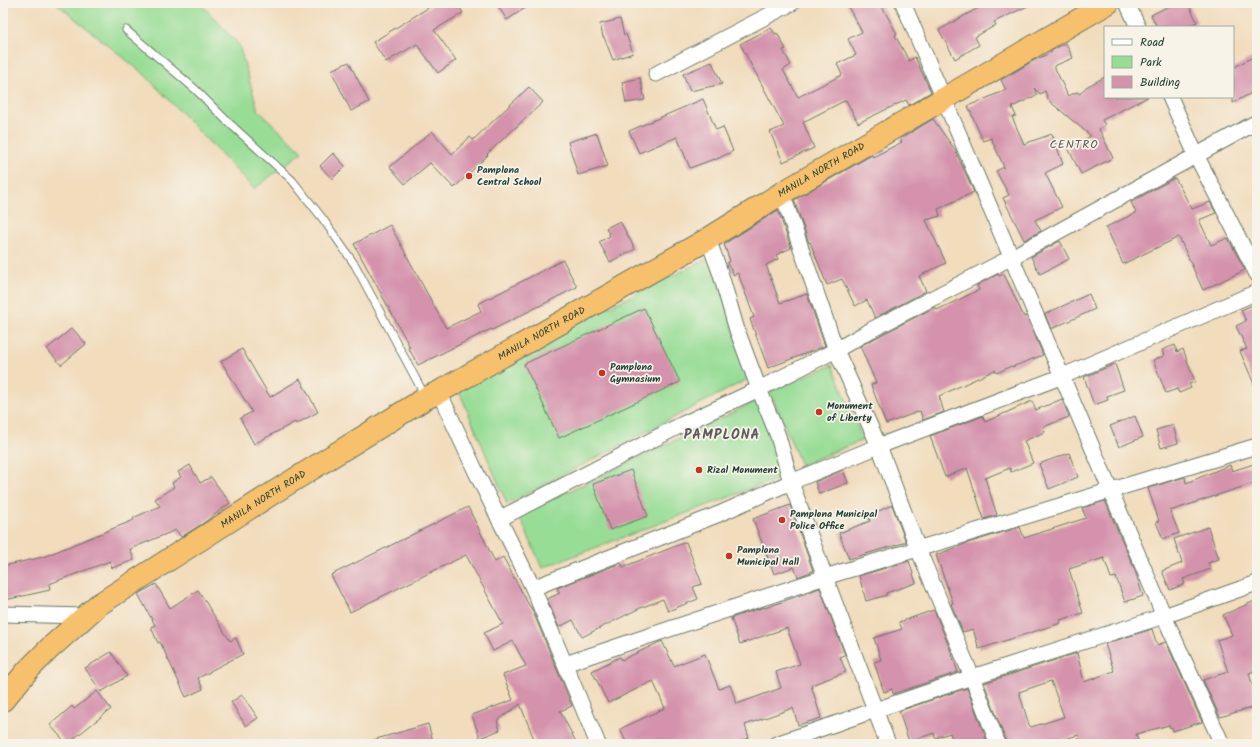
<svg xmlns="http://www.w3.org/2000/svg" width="1260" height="747" viewBox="0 0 1260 747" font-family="Kalam,sans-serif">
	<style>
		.green { fill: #98dd96; stroke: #5c8d65 }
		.building { fill: #d492ac; fill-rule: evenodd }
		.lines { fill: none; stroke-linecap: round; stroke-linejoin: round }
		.service-casing { stroke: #687564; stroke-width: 9 }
		.minor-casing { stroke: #687564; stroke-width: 17 }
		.trunk-casing { stroke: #687564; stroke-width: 24 }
		.service { stroke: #fff; stroke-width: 7 }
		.minor { stroke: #fff; stroke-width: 15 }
		.trunk { stroke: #f7c06c; stroke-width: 22 }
		.poi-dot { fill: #c8321e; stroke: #f7f3e8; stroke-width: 1.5 }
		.labels { text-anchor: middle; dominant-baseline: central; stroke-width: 3.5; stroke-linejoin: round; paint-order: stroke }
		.poi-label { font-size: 10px; font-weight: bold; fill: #1f3d34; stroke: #f7f3e8; text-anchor: start }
		.street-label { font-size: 10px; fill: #1f3d34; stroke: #f7f3e8 }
		.quarter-label { font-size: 12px; letter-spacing: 1px; fill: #5e5b5e; stroke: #f7f3e8 }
		.district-label { font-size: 14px; font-weight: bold; letter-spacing: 1px; fill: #5e5b5e; stroke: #f7f3e8 }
	</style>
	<rect width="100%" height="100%" fill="#f7f3e8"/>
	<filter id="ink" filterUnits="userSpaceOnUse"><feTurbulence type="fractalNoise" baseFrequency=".025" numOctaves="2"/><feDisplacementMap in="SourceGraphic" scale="8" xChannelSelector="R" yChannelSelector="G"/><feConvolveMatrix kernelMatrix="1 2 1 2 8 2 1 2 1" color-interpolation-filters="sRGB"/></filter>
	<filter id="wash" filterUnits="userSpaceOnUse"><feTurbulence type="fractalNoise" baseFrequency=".012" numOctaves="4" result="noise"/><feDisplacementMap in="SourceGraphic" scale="16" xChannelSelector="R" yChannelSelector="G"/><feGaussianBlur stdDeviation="0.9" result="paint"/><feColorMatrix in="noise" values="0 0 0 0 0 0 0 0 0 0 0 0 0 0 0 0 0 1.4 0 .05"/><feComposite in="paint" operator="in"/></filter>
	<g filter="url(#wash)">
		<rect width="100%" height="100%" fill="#f1dcbc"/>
		<g class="green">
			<path d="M56,3H200L239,45L258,110L302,152L254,189L145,75Z"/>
			<path d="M713,256L748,379L507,504L459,391L535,343Z"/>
			<path d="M832,365L863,440L801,465L770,391Z"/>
			<path d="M759,400L782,477L542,568L519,515Z"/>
		</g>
		<g id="blocks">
			<g class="building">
				<path d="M436,3H457L463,13L434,30L456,60L438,73L417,44L386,62L373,42Z"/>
				<path d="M496,3H533L507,20Z"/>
				<path d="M846,3H880L897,34L895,35L909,61L915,57L931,92L909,105L906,100L858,123L846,100L803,122L814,148L783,162L770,132L784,126L740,44L771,28L775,34L777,33L786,49L783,50L791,65L783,70L798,97L842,75L837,64L856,55L848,39L862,32Z"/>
				<path d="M987,3H1034L994,22L996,25L975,37L979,45L955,59L939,30Z"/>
				<path d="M1175,3H1188L1197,22L1187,27H1157L1151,15Z"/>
				<path d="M620,19L624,35L626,34L633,53L613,60L604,37H603L600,24Z"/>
				<path d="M1066,43L1073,58L1054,66L1068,96L1077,92L1080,94L1086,87L1105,77V97H1148L1102,120L1105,125L1099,129L1113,158L1081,174L1068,148L1091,136L1048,100L1045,91L1040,94L1034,88L1037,95L1012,107L1016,116L1012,117L1024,144L1052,134L1063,164L1045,173L1062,207L1035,220L1041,231L1024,240L1003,198L1009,195L996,171L1004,167L991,138L983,141L968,106L1006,90L1001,80L1033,61L1052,52L1051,51Z"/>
				<path d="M1251,58L1257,68V90L1233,103V68Z"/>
				<path d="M349,62L369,102L351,111L331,70Z"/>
				<path d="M712,62L722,84L690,91L683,74Z"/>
				<path d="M640,78L645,100L626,103L622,82Z"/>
				<path d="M529,87L543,102L487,154L488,155L454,188L430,163L405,184L390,167L432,131L452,154L470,137L473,140Z"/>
				<path d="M703,99L716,130L723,127L733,151L715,160L714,159L690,168L677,137L639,153L629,131Z"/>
				<path d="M933,119L955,150L974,192L938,209L940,216L926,220L946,263L919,276L926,291L875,318L867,300L855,306L842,279L827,285L810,242L809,243L794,200L872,155L873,157L902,142L900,139Z"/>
				<path d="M597,133L608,166L578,175L568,142Z"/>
				<path d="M333,153L345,166L332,179L320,166Z"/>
				<path d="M1175,178L1192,209L1210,202L1216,213L1199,220L1211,245L1228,238L1245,270L1203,290L1179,237L1123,264L1106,227L1136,213L1131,202Z"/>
				<path d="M778,210L791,248L776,255L778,259L766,265L780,303L807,294L825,346L768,368L750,319L754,317L738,273L734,275L727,263L730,261L724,244Z"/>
				<path d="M620,221L635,249L610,262L599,242L610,236L606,228Z"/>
				<path d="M390,225L446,328L481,311L478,304L563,260L577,287L492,330L491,329L418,365L408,347H410L354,244Z"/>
				<path d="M1060,241L1069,259L1040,274L1031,257Z"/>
				<path d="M998,274L999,276L1004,274L1024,317L1027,316L1043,355L1012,367L1011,366L997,373L995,370L939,396L944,412L923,420L920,411L886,424L871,385L876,383L860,346L935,307L937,310L979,290L977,285Z"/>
				<path d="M1089,294L1095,309L1051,329L1045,314Z"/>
				<path d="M1257,303V391L1240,351L1247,349L1236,326L1246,321L1241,310Z"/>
				<path d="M644,308L680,382L559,438L524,364Z"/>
				<path d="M72,328L86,344L61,365L47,349Z"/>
				<path d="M1175,345L1177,352L1183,349L1195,382L1189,384L1191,388L1179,393L1177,389L1166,393L1153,360L1164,356L1162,350Z"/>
				<path d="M242,349L270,397L300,379L318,412L296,424L295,422L254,444L240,418L252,412L221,361Z"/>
				<path d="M1115,364L1124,390L1107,396L1108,400L1094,405L1084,377Z"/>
				<path d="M1062,399L1069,417L1043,427L1045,432L1024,441L1033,463L1011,472L1010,468L985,478L997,515L984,519L967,468L945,477L930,436L983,416L985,422L1032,401L1036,410Z"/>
				<path d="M1135,416L1143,437L1119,447L1110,426Z"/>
				<path d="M1173,425L1178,443L1161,448L1156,430Z"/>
				<path d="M1069,453L1078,477L1049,489L1039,464Z"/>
				<path d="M1257,463V482L1170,511L1179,533L1163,539L1156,522L1159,521L1148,488L1185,477L1186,483L1230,465L1232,471Z"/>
				<path d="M190,465L200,483L211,477L230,503L202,524L181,537L176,530L130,549L134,560L112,568L110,561L49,584L50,590L5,600L3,590V566L43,557L134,520L133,518L160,506L155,499L174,487L172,483L181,477L178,472Z"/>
				<path d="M631,470L648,516L610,530L593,484Z"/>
				<path d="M843,470L848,483L819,494L815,482Z"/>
				<path d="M1105,501L1134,568L1143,596L1125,602L1116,577L1111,578L1104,558L1069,569L1083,613L1060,620L1061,623L979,649L973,629L963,632L951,604L953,603L936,555L968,543L1020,527L1024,538L1086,518L1082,508Z"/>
				<path d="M790,505L813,571L798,577L794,567L774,574L753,519Z"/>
				<path d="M892,505L906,542L849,559L839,533L870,521L868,516Z"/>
				<path d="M468,507L495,562L503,557L530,607H531L572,706L560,711L577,744H536L520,704L497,721L500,730L480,738L472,715L513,700L503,675L526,666L513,641L493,651L484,633L503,624L466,555L350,612L331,575Z"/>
				<path d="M1208,527L1219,559L1208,563L1211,569L1183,579L1185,584L1170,590L1162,571L1182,563L1174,539Z"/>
				<path d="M686,542L702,584L693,587L698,599L668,611L663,599L638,609L582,637L573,620L559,627L547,599L560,593L557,588L621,563L623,567Z"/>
				<path d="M909,561L916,583L886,593L887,595L866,601L859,576Z"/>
				<path d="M156,584L170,608L198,590L230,641L236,638L243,654L210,671V672L198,678L203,689L186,697L160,642L158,643L151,627L155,625L138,594Z"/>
				<path d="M820,588L845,655L840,657L846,672L811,685L821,718L798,725L793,708L745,725L749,738L731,744H627L620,729L665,708L653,681L608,703L592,671L620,657L622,660L662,641L674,666L705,654L719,689L730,685L737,704L781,688L776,672L800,664L787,628L740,644L731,618L764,607L765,608Z"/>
				<path d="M1257,600V670L1249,673L1257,701V706L1220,717L1203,680L1228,672L1217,640L1232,635L1223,615Z"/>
				<path d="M934,610L950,649L958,672L893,694L892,689L884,692L874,662L881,660L874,638L902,629L899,622Z"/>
				<path d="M1152,629L1157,645L1166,642L1202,722L1173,731L1172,727L1170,728L1169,725L1136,734L1138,740L1134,741L1135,744H1080L1078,735L1049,744H1007L984,683L1077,653L1084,682L1114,671L1105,644ZM1051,681L1064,717L1031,727L1029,725L1019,692Z"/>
				<path d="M111,652L127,676L101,692L85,668Z"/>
				<path d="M967,688L988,744H954L950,733L935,738L934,733L909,742L899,711Z"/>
				<path d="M97,691L111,709L67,744L50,725L72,706L74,709Z"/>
				<path d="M242,695L258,718L246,726L231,702Z"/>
				<path d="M428,724L433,741L421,744H373V740Z"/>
			</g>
		</g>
	</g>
	<g filter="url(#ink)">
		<use href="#blocks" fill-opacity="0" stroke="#687564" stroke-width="1"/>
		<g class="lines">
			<g class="service-casing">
				<path id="service" d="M126,30L195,89L227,121L292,180L323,219L355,265L425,396"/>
			</g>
			<g class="minor-casing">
				<g id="minor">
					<path d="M903,3L1164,616L1222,744"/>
					<path d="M1127,3L1138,27"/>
					<path d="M656,74L792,3"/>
					<path d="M1170,97L1196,155L1257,274"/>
					<path d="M782,193L836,350L879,446L918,549L972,677L998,744"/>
					<path d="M708,239L720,272L737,330L759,389L778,436L791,482L825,577L888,744"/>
					<path d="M439,392L476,472L533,588L598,744"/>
					<path d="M499,519L683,424L759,389L836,350L871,330L1012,257L1257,122"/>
					<path d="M533,588L719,514L791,482L879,446L1063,376L1257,292"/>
					<path d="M3,614L85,616"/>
					<path d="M565,664L825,577L1257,446"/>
					<path d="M776,744L972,677L1164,616L1257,583"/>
				</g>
			</g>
			<g class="trunk-casing">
				<g id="trunk">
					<path id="s1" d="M3,700L28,670L50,648L98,605L276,491L426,398L439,392L708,239L782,193L1108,3"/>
				</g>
			</g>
			<use href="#service" class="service"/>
			<use href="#minor" class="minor"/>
			<use href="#trunk" class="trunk"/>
		</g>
	</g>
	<g class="poi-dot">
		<circle cx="469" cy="176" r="4"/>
		<circle cx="602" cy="373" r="4"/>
		<circle cx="819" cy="412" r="4"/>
		<circle cx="699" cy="470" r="4"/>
		<circle cx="782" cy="520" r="4"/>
		<circle cx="729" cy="556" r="4"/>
	</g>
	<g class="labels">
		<g class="poi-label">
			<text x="477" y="170">Pamplona<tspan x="477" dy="12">Central School</tspan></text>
			<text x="610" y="367">Pamplona<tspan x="610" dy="12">Gymnasium</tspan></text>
			<text x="827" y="406">Monument<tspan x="827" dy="12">of Liberty</tspan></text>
			<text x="707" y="470">Rizal Monument</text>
			<text x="790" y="514">Pamplona Municipal<tspan x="790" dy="12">Police Office</tspan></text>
			<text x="737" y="550">Pamplona<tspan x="737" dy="12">Municipal Hall</tspan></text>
		</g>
		<g class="street-label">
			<text stroke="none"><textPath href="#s1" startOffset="979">MANILA NORTH ROAD</textPath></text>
			<text stroke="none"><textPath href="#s1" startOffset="655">MANILA NORTH ROAD</textPath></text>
			<text stroke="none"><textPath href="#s1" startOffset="331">MANILA NORTH ROAD</textPath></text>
		</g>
		<g class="quarter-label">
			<text x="1074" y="144">CENTRO</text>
		</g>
		<g class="district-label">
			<text x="722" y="435">PAMPLONA</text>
		</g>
	</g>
	<rect width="1260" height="747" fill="none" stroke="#f7f3e8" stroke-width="16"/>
	<rect x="1104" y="26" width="130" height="72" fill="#f7f3e8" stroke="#a1aaa0"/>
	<rect x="1112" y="39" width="20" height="6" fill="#ffffff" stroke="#a1aaa0"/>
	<text x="1140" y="46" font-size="12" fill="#1f3d34">Road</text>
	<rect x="1112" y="56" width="20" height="12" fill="#98dd96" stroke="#a1aaa0"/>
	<text x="1140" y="66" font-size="12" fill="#1f3d34">Park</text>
	<rect x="1112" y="76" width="20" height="12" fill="#d492ac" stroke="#a1aaa0"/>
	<text x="1140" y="86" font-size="12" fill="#1f3d34">Building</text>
</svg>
